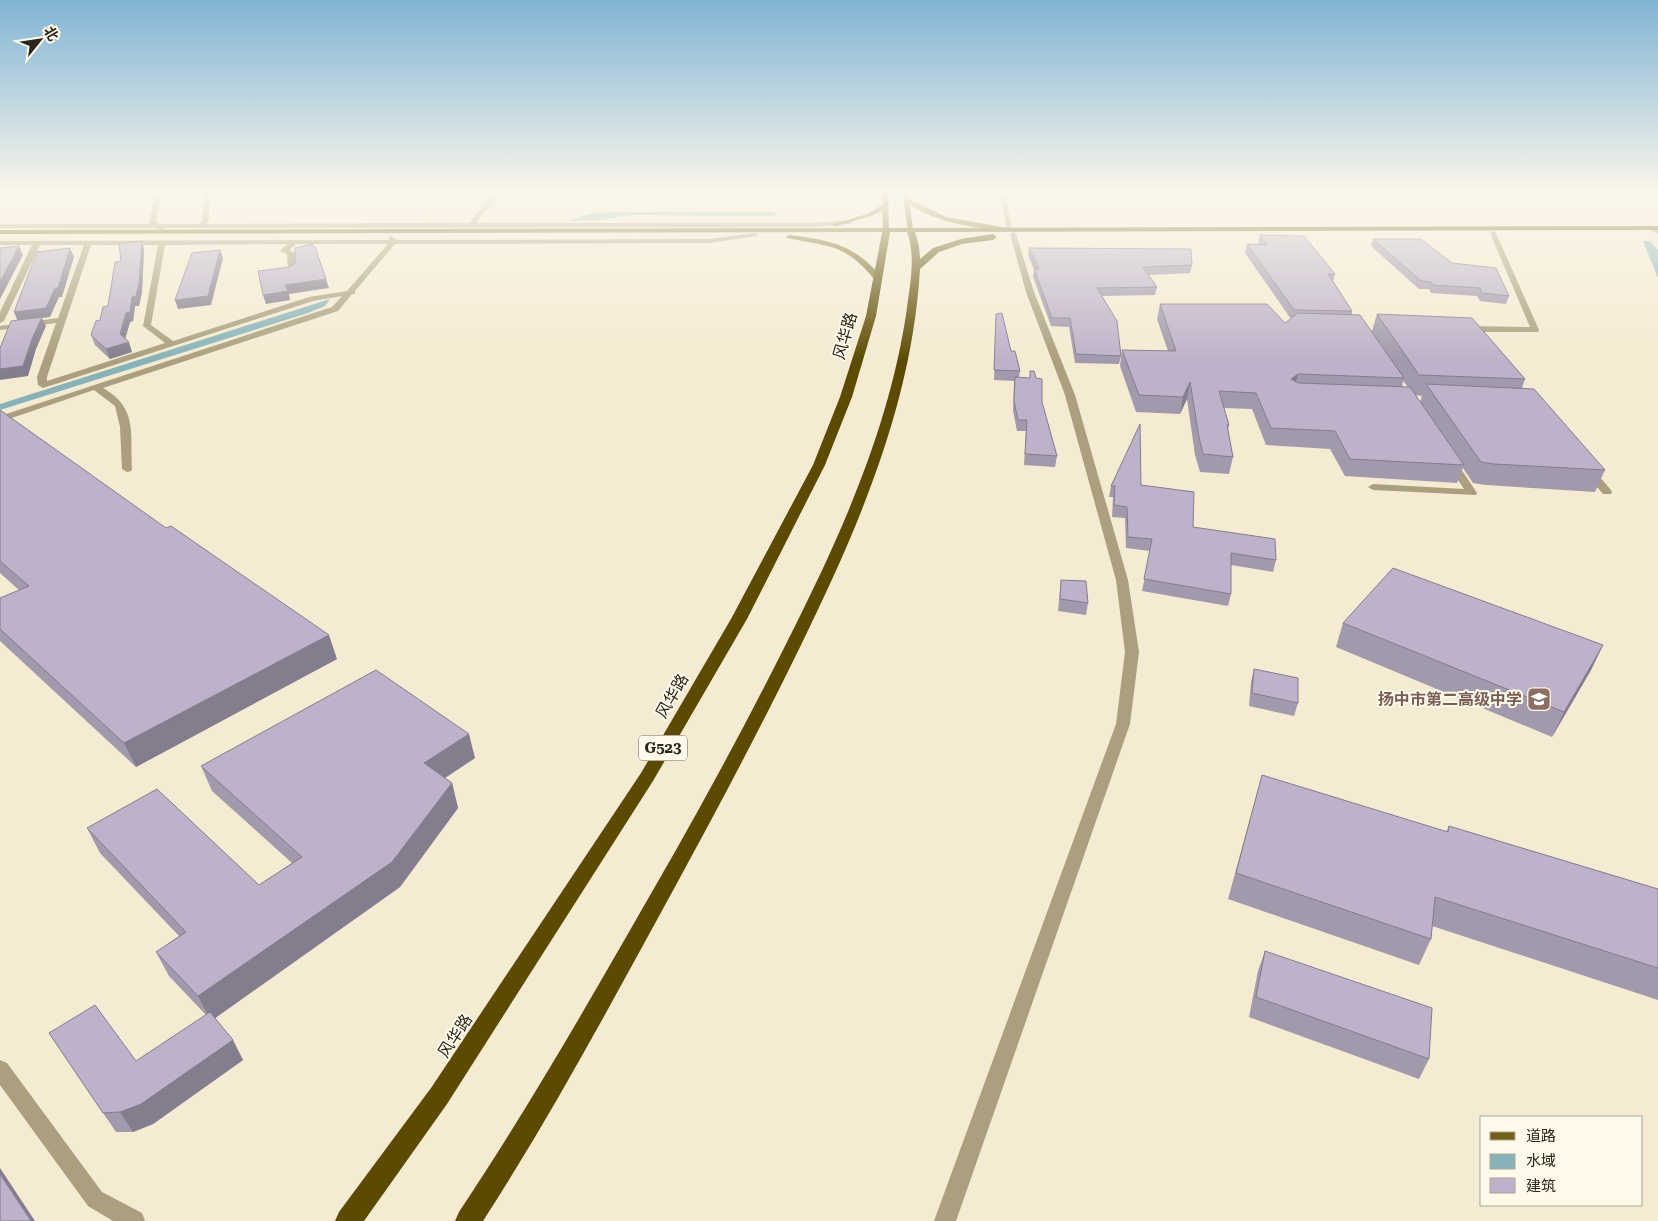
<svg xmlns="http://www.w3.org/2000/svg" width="1658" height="1221" viewBox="0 0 1658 1221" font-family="'Roboto Serif','Noto Sans SC',serif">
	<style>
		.water { fill: #87b3b8 }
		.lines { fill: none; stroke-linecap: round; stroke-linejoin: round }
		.minor { fill: #aa9f7e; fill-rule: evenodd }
		.major { fill: #736016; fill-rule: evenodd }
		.highway { fill: #5b4a00; fill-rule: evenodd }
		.wall { fill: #a399ad; fill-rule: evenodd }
		.shaded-wall { fill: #847d8d }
		.building { fill: #bdb2c9; stroke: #847d8d }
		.labels { text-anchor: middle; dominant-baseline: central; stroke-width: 4; stroke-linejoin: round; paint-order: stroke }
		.shield { fill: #fff9e9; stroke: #69655a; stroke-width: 1 }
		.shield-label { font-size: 15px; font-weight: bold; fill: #29261c }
		.street-label { font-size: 16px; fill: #29261c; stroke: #fff9e9 }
		.education-label { font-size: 16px; font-weight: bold; fill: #785e54; stroke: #fff9e9; text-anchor: end }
	</style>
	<rect width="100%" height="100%" fill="#f5ebd2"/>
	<g class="water">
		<path d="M625,212H771L777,214L775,216L630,215L602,220L569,221L593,213Z"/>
		<path d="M1643,241H1650L1658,250V278Z"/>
		<path d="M330,299L325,306L308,313L0,410V404Z"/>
	</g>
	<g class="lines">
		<g class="minor">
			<path d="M156,190H162L156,221L159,224H200L203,218L204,190H210L209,218L207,224L469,223L496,190H503L476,223H812L850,220L853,222L850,224L812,227L165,228L162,231L156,228H0V224H150L149,222Z"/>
			<path d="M999,190H1005L1012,230L1007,229Z"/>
			<path d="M1650,226L1658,229V234L1648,229V227Z"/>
			<path d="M1493,231L1496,233L1539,330L1538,332H1466L1462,329L1466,326L1530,327L1490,233Z"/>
			<path d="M1013,232L1016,234L1034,292L1075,395L1128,580L1139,652L1130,724L956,1221H934L1116,724L1125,652L1116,580L1065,395L1026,292L1010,234Z"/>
			<path d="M755,233L758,235L757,236L709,243L395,244L355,291V294H352L338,311L103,388C138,408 130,433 132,469L131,471L127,472L122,469L120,427L115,406L94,390L0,422V416L332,307L342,296L313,301L43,388L38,385L37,377L56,323L0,330V326L58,318L84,245H40L4,321L0,323V312L32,245H0V241L389,240L388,238L391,236L397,240L709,239ZM287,244L280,251L287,254L288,272L292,274L296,272L295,253L289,250L296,244H388L347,291L309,297L173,341L151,325L165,245ZM91,245H158L143,326L165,343L47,381V377Z"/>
			<path d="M1451,459L1455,460L1477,493L1476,495L1373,490L1368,487L1373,484L1464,489L1446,462Z"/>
			<path d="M1589,468L1593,469L1611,490L1612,492L1611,494H1603L1585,473L1584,471Z"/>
			<path d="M0,1060L7,1063L102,1192L142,1213L145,1221H113L88,1206L0,1085Z"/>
		</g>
		<g class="major">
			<path d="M882,190H888L889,230L886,232L0,234V230L883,228L882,211L871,216L836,226L831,225L867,214L882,205Z"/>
			<path d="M902,190H908L909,199L946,217L1013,229L1010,231C975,228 941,224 910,205L913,230L908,231Z"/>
			<path d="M789,235C829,240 855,244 882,278L875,280C845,243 829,247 787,238L786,237Z"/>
		</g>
		<path class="highway" d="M1658,226V230L915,232L919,246L920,259L933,248L961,239L993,234L997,237L993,240L962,244L939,252L920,269C912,404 859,526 801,645C761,727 719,806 676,885C614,998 553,1113 483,1221H455L459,1212C537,1095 606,972 676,850C715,781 752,712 787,642C841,535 890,427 907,308C910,284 916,256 907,232H890L876,316L852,397L825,465L747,619L653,781L447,1104L364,1221H335L339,1212L431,1088L641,773L731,619L813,465L840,397L866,316L883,228Z"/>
	</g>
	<g class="wall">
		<path d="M1260,235L1335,274L1333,281L1352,311V314L1372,331L1377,314L1525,379L1522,388L1605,470L1595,492L1486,485L1473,483L1463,468L1457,483L1345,476L1330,449L1266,445L1252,409L1224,408L1229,425L1228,431L1233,457L1229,474L1200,472L1195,455L1187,399L1180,414L1136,412L1120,366L1122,350L1168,351L1157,319L1160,304L1285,323L1291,319L1245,253L1247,244H1258ZM1403,381L1408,387H1402ZM1416,395L1422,396L1420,402Z"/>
		<path d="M1373,239L1452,263L1509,296L1506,304L1480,301L1477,296L1431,293L1429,289H1419L1371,246Z"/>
		<path d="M142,241L144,250L142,292L139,306H135L133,321L130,322L125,339L132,352L110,359L95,345L91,335L108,306L121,261Z"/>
		<path d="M1029,248L1192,265L1190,273L1148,275L1157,287L1155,295L1102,296L1121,356L1119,364L1075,363L1069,327L1051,326L1033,277L1034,269L1028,256Z"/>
		<path d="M996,314L1020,371L1019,377L1042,402L1057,456L1055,467L1024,465L1026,431H1017L1013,411L1014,381L994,380Z"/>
		<path d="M0,410L337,659L136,767L0,641V598L19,590L0,573Z"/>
		<path d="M1141,485L1193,527L1276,560L1273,572L1231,565V594L1228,606L1142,591L1150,551L1126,548L1125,518L1112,517L1113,497H1109L1111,486Z"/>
		<path d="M1061,580L1088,603L1086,615L1058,611Z"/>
		<path d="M1343,623L1603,645L1591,670L1552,737L1336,647Z"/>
		<path d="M1254,669L1298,703L1294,716L1249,706L1251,682Z"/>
		<path d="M475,758L445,778L452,783L458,808L400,887L215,1018L243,1060L153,1124L133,1132H116L49,1033L136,1061L206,1015L169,976L156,952L179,936L100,853L87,828L259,885L292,863L212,791L201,766Z"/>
		<path d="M1262,775L1446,832L1449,826L1658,889V1000L1432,926L1431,939L1419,965L1228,899Z"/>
		<path d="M1265,951L1429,1059L1419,1079L1249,1017L1258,971Z"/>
	</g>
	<g class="shaded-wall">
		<path d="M142,241L144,250L142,292L139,306H135L133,321L130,322L124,343L129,342L132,352L110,359L106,349L120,334Z"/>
		<path d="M19,246L23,255L0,299V282Z"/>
		<path d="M70,248L74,257L62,297H59L50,317L42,318L46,326L36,349L28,376L0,380V369L18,322L14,312Z"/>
		<path d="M220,250L223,258L211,305L178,309L175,300Z"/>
		<path d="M326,279L329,288L289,294L290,300L266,304L263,295L285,285Z"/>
		<path d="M1298,374L1294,390L1291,379Z"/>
		<path d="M1190,382L1187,399L1180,414L1183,397Z"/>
		<path d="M329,635L337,659L136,767L124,743Z"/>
		<path d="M1603,645L1591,670L1552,737L1564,712Z"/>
		<path d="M469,734L475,758L431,787L424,763Z"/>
		<path d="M452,783L458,808L400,887L211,1021L198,996Z"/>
		<path d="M233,1040L243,1060L153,1124L133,1132L120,1112Z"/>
		<path d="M0,1168L35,1221H31L0,1174Z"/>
	</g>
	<g class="building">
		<path d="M1260,235L1304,236L1335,274H1328L1352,311L1294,310L1247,244L1267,245Z"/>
		<path d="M1373,239H1421L1452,263L1496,268L1509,296L1482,293L1480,288L1433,285L1431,282L1421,281Z"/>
		<path d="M142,241L139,283L136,296L132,297L130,312L126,313L120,334L129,342L106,349L91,335L96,321L100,320L103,307L108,306L115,262L121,261L119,244Z"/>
		<path d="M313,244V247H315L326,279L285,285L288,291L263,295L258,271L290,267L295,263V248Z"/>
		<path d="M19,246L0,282V248Z"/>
		<path d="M70,248L58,288H55L46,308L14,312L37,252Z"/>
		<path d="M1029,248L1191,249L1192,265L1143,267L1157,287L1097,288L1117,321L1121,356L1076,354L1070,318H1052L1034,269H1039Z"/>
		<path d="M220,250L208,296L175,300L192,253Z"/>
		<path d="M1160,304H1267L1285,323L1298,313L1360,315L1404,378L1298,374L1291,379L1298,383L1410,387L1464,465L1350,459L1335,431L1271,428L1256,393L1219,391L1229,425H1227L1233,457L1203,454L1199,437L1190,382L1183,397L1139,395L1122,350L1176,351Z"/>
		<path d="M1002,313L1011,351H1015L1020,371L994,370L996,314Z"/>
		<path d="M1377,314L1472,318L1525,379L1419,375Z"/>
		<path d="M42,317L32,339L23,366L0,369V348L11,321Z"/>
		<path d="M1030,371H1034L1036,378L1042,379V402L1057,456L1025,454L1027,420H1018L1014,401L1015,377L1030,378Z"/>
		<path d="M1426,384L1534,389L1605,470L1494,464L1481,462Z"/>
		<path d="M0,410L166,528L171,526L329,635L124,743L0,629V598L29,586L0,561Z"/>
		<path d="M1140,424L1141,485L1194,492L1193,527L1275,539L1276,560L1231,553V594L1144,579L1152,539L1128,537L1127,507L1114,505L1115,486H1111Z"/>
		<path d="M1393,568L1603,645L1564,712L1343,623Z"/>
		<path d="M1061,580L1086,581L1088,603L1060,599Z"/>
		<path d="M1254,669L1298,678V703L1252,693Z"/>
		<path d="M376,670L469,734L424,763L452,783L392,862L198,996L156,952L186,932L87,828L157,789L259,885L302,857L201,766Z"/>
		<path d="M1262,775L1448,832L1449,826L1658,889V968L1435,897L1431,939L1236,873Z"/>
		<path d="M1265,951L1432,1008L1429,1059L1256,997Z"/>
		<path d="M95,1005L136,1061L210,1012L233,1040L141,1104L120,1112L103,1113L49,1033Z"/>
		<path d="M0,1174L31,1221H0Z"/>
	</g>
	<linearGradient id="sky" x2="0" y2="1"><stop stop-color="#81b4d5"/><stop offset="0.53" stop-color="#faf6eb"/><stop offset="1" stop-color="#faf6eb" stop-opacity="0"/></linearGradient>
	<rect width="1658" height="361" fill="url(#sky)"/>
	<defs>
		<g id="school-square" transform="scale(1.25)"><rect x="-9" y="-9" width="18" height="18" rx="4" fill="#8d6e63" stroke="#fff9e9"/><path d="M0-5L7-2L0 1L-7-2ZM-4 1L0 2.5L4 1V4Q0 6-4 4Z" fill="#fff"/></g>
	</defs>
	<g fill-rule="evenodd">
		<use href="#school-square" x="1539" y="699"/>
	</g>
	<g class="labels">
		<rect class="shield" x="639" y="735.5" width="48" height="25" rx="4"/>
		<g class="shield-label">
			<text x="663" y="748">G523</text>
		</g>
		<g class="street-label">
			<text transform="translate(845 336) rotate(-74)">风华路</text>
			<text transform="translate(672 696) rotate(-60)">风华路</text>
			<text transform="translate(455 1036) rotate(-57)">风华路</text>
		</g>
		<g class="education-label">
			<text x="1522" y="699">扬中市第二高级中学</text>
		</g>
	</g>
	<rect x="1480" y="1116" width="162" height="90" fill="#fff9e9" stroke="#a9a597"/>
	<rect x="1490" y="1132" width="25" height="8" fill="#736016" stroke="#a9a597"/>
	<text x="1526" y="1141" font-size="15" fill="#29261c">道路</text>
	<rect x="1490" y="1154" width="25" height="15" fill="#87b3b8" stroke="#a9a597"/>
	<text x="1526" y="1166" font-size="15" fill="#29261c">水域</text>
	<rect x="1490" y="1178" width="25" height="15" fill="#bdb2c9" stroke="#a9a597"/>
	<text x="1526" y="1191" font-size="15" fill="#29261c">建筑</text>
	<g transform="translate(40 40) rotate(60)" stroke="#fff9e9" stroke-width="4" paint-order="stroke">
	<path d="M0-4L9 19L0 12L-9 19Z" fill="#29261c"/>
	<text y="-8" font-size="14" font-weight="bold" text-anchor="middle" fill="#29261c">北</text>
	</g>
</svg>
